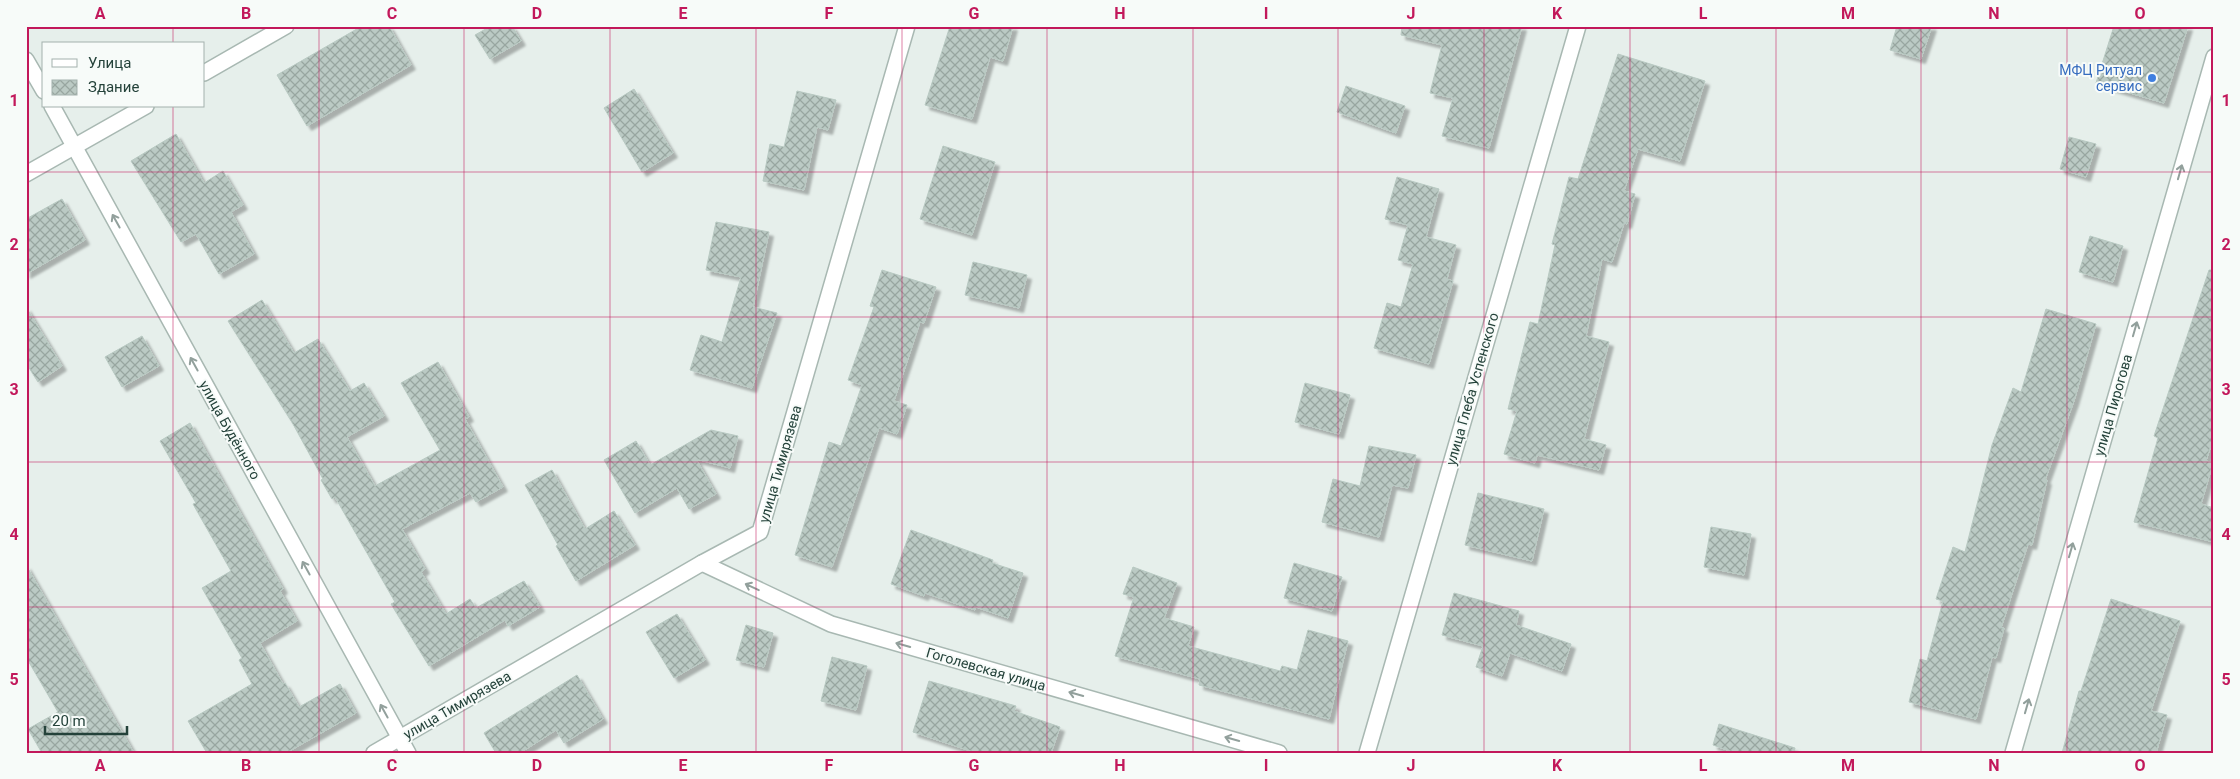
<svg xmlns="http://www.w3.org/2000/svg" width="2240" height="779" viewBox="0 0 2240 779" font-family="Roboto,sans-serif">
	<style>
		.building { fill: url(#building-cross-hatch); stroke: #b8c9c2; filter: url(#shadow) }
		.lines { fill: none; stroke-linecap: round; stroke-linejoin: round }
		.minor-casing { stroke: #a8b8b2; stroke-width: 18 }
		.minor { stroke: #fff; stroke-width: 15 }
		.oneway { stroke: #92a09c }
		.grid { fill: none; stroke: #c2185b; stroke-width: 1; stroke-opacity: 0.55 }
		.shop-dot { fill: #3f7fe0; stroke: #f7fbf9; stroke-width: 2 }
		.labels { text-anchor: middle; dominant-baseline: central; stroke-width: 4; stroke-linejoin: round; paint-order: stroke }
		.shop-label { font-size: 14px; fill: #366cbe; stroke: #f7fbf9; text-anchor: end }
		.street-label { font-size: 14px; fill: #24423a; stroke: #f7fbf9 }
		.neatline { fill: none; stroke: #c2185b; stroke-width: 2 }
		.grid-label { font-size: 16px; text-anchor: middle; font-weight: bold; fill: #c2185b }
	</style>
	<defs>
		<pattern id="building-cross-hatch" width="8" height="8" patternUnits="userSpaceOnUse" patternTransform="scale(1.25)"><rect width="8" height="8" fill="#bbcac4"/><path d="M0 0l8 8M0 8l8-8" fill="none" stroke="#98a6a0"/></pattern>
		<filter id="shadow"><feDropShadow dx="4.5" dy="4.5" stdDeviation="1" flood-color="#0004"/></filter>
	</defs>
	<rect width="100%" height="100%" fill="#e6efeb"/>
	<g class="building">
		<path d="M362,26H389L411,65L307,126L277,75Z"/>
		<path d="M491,26H512L521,41L490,59L475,35Z"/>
		<path d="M950,26H1013L1003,61L990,57L972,119L925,105Z"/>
		<path d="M1402,26H1522L1489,148L1442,136L1453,98L1430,93L1442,45L1401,35Z"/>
		<path d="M1897,26H1932L1921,59L1890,50Z"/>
		<path d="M2114,26H2188L2164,103L2096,83Z"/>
		<path d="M1618,54L1705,81L1680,161L1638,149L1624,191L1635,194L1627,224L1624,223L1612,262L1602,259L1586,336L1609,342L1584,439L1606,445L1599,470L1537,455L1535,463L1504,454L1517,411L1508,409L1530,322L1538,324L1555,245L1552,244L1569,177L1578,179Z"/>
		<path d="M1346,86L1405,106L1396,133L1337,112Z"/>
		<path d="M634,89L673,153L642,172L604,108Z"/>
		<path d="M797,91L836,100L828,130L817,127L804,190L763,181L770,144L784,147Z"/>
		<path d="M176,134L204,183L223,171L243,205L231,212L254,254L219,274L196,234L181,242L131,161Z"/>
		<path d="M2069,137L2096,144L2086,177L2060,169Z"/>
		<path d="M943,146L995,162L972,235L920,219Z"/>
		<path d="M1397,177L1439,189L1426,237L1456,245L1447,279L1453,281L1429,364L1374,348L1387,303L1401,307L1413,264L1398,260L1408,225L1385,219Z"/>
		<path d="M62,199L85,240L26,274V219Z"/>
		<path d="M716,222L769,232L753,307L777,313L752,388L690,370L701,335L722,342L741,277L706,270Z"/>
		<path d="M2090,236L2123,246L2113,282L2079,272Z"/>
		<path d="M973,262L1027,275L1019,308L965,295Z"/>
		<path d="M882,270L936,287L924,323L920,322L894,401L907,405L897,434L879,428L832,567L795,555L829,442L841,446L862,385L848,380L874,307L870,306Z"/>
		<path d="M2209,270H2214V436L2206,461L2213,463L2201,504L2214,508V542L2134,522L2158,438L2154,436Z"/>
		<path d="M262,300L294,353L318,339L350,391L364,383L384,416L347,437L375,486L440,450L401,383L438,362L469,417L465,419L503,487L476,502L470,493L402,529L425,569L421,572L446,614L470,599L476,608L524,581L540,607L508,626L505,620L429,666L391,604L395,602L335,497L332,499L321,480L323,479L293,424L228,321Z"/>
		<path d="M26,307L62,366L38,382L26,363Z"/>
		<path d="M2046,309L2096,324L2074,401L2045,480H2047L2032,545L2028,544L2001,628H2004L1996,658L1992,657L1976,719L1909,702L1920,659L1927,661L1943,601L1936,599L1953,547L1965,552L1992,445L2013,388L2021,392Z"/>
		<path d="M142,336L159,366L122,387L105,357Z"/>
		<path d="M1305,383L1350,395L1339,434L1295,422Z"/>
		<path d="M190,423L283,589L280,591L297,621L260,643L283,684L285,683L299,707L340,684L356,713L286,753H207L188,721L252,684L239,660L242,658L202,588L231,571L193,504L196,503L160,441Z"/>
		<path d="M711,430L738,436L730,468L696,459L716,494L689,509L677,488L635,513L604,460L636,441L650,465Z"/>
		<path d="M1369,446L1416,455L1408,488L1392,485L1379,537L1322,522L1333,479L1360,486Z"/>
		<path d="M552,470L585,529L614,511L635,545L576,581L556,546L558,545L525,485Z"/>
		<path d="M1478,493L1544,509L1532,561L1465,545Z"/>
		<path d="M1711,527L1751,534L1744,575L1704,567Z"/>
		<path d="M911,530L993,560L992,563L1023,573L1008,618L976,607L975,610L925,593L924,596L891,584Z"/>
		<path d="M1294,563L1342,577L1332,611L1284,598Z"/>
		<path d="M26,565L134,753H42L28,729L58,712L26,657Z"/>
		<path d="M1133,567L1177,583L1164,618L1194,627L1188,646L1280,671L1282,666L1297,670L1308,630L1348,641L1329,719L1199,685L1200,679L1115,656L1134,597L1123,594Z"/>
		<path d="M1454,593L1519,611L1516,625L1571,644L1562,671L1510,653L1502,676L1476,667L1483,646L1442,635Z"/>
		<path d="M2111,599L2180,621L2151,711L2167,715L2156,753H2062L2079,691H2081Z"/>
		<path d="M677,614L705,660L674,678L646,632Z"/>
		<path d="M746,625L773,633L764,667L736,660Z"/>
		<path d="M832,657L867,666L856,710L821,701Z"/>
		<path d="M577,675L603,719L564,743L556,730L520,753H496L484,733Z"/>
		<path d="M929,681L1016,706L1014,711L1060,727L1051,753H977L913,732Z"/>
		<path d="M1719,724L1795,748L1794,753H1736L1713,745Z"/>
	</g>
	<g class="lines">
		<g class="minor-casing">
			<g id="minor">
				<path d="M26,60L44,91"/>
				<path d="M204,73L286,26"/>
				<path d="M52,106L408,753"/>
				<path d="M26,174L146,106"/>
				<path d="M702,563L831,624L1279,753"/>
				<path d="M374,753L702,563L760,532L907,26"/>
				<path d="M1367,753L1578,26"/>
				<path d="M2013,753L2214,57"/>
			</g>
		</g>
		<use href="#minor" class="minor"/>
	</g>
	<defs><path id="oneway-shaft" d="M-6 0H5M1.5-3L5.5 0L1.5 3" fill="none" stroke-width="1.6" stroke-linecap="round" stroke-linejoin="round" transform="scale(1.25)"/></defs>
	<g class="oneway">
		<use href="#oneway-shaft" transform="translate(2180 172) rotate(-74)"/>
		<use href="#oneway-shaft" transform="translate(116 221) rotate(-119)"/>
		<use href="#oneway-shaft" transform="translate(2135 329) rotate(-74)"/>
		<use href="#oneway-shaft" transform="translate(194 364) rotate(-119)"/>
		<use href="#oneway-shaft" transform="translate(2071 550) rotate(-74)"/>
		<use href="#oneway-shaft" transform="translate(306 568) rotate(-119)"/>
		<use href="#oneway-shaft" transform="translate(752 587) rotate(-155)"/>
		<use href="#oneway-shaft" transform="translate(903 645) rotate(-164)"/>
		<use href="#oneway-shaft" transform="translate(1076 694) rotate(-164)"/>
		<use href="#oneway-shaft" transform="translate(2027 706) rotate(-74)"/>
		<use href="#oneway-shaft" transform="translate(384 711) rotate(-119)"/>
		<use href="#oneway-shaft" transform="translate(1232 739) rotate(-164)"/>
	</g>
	<path class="grid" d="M173,26V44M319,26V753M464,26V753M610,26V753M756,26V753M902,26V753M1047,26V753M1193,26V753M1338,26V753M1484,26V753M1630,26V753M1776,26V753M1921,26V753M2067,26V753M173,106V753M26,172H2214M26,317H2214M26,462H2214M26,607H2214"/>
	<circle class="shop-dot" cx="2152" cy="78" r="5"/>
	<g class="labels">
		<g class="shop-label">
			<text x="2142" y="70">МФЦ Ритуал<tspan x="2142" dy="16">cервис</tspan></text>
		</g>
		<g class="street-label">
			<text transform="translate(1472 389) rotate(-74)">улица Глеба Успенского</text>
			<text transform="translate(2113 405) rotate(-74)">улица Пирогова</text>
			<text transform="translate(230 430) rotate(61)">улица Будённого</text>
			<text transform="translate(780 464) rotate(-74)">улица Тимирязева</text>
			<text transform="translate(986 669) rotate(16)">Гоголевская улица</text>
			<text transform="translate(457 705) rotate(-30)">улица Тимирязева</text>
		</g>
	</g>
	<rect width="2240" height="779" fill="none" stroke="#f7fbf9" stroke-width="55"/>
	<rect x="42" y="42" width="162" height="65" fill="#f7fbf9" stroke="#a3b1ad"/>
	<rect x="52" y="59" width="25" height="8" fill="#ffffff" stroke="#a3b1ad"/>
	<text x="88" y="68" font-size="15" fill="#24423a">Улица</text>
	<rect x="52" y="80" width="25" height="15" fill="url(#building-cross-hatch)" stroke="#a3b1ad"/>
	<text x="88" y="92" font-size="15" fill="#24423a">Здание</text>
	<path d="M45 726v8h82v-8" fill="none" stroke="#24423a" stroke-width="2.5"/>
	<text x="52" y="726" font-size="15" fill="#24423a" stroke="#f7fbf9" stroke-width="4" paint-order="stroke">20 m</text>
	<rect x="28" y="28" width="2184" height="724" class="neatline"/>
	<g class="grid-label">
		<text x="100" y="19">A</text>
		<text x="246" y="19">B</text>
		<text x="392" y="19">C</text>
		<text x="537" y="19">D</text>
		<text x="683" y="19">E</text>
		<text x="829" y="19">F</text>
		<text x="974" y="19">G</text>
		<text x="1120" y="19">H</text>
		<text x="1266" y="19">I</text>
		<text x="1411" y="19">J</text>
		<text x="1557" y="19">K</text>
		<text x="1703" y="19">L</text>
		<text x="1848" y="19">M</text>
		<text x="1994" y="19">N</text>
		<text x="2140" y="19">O</text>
		<text x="14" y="106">1</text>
		<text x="2226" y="106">1</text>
		<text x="14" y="250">2</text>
		<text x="2226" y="250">2</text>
		<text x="14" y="395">3</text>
		<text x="2226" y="395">3</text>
		<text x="14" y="540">4</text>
		<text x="2226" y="540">4</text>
		<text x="14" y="685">5</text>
		<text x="2226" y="685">5</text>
		<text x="100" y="771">A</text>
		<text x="246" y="771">B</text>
		<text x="392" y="771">C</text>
		<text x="537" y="771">D</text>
		<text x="683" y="771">E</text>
		<text x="829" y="771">F</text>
		<text x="974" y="771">G</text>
		<text x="1120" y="771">H</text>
		<text x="1266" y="771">I</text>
		<text x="1411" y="771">J</text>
		<text x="1557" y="771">K</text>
		<text x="1703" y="771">L</text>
		<text x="1848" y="771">M</text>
		<text x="1994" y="771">N</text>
		<text x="2140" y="771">O</text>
	</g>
</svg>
